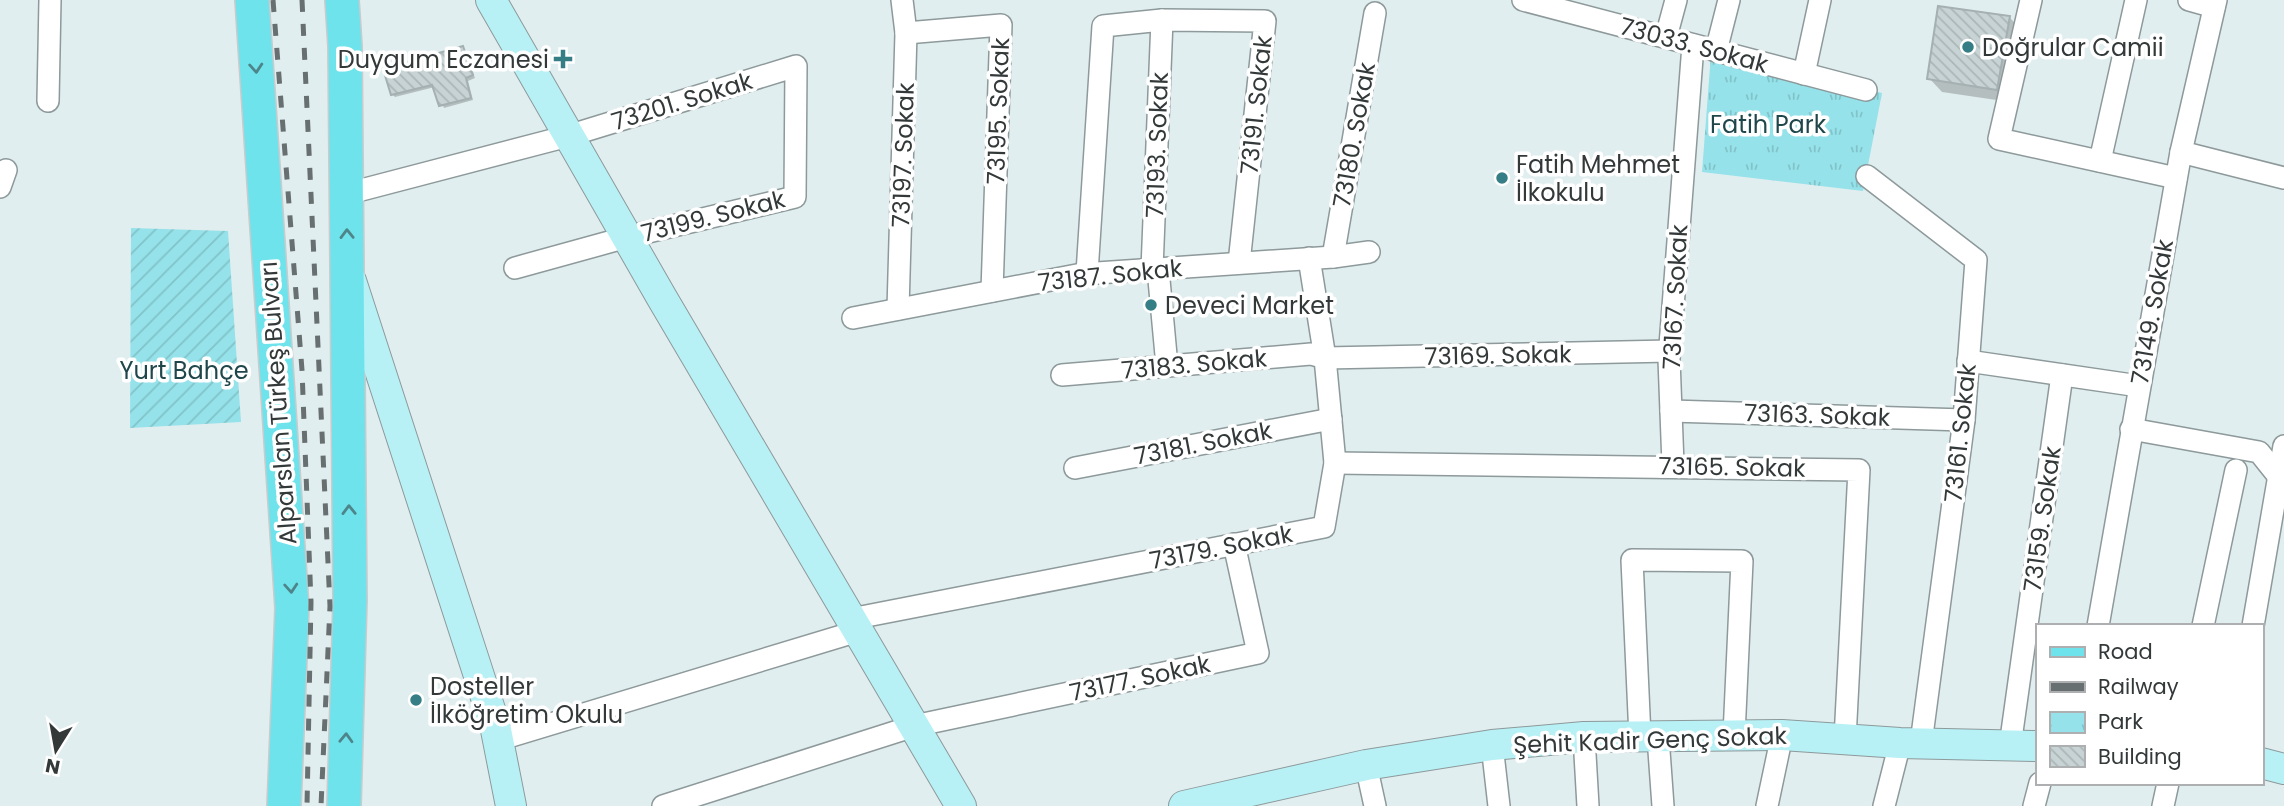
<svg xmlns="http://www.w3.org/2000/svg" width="2284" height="806" viewBox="0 0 2284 806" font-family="Poppins,sans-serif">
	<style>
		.park { fill: url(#park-tufts) }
		.garden { fill: url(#garden-furrows) }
		.shadow { fill: #0003 }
		.building { fill: url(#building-back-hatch); stroke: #a4b0b1; stroke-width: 2 }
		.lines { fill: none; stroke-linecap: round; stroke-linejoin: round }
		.street-casing { stroke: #8d999a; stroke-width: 24 }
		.secondary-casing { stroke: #8d999a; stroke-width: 32 }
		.primary-casing { stroke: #cacbcc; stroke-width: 36 }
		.street { stroke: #fff; stroke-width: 21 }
		.secondary { stroke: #b7f1f6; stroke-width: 30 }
		.primary { stroke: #6ee3ec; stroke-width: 33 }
		.rail { stroke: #686f70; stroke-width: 5; stroke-dasharray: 12 12; stroke-linecap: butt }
		.oneway { stroke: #4e858a }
		.poi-dot { fill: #367e85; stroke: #fff; stroke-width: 2.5 }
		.labels { text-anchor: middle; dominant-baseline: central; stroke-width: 7; stroke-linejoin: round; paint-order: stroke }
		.street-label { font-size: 24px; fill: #333839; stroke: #fff }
		.poi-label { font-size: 24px; fill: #333839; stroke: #fff; text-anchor: start }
		.park-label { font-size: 24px; fill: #1f474b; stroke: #fff }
	</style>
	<defs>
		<pattern id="park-tufts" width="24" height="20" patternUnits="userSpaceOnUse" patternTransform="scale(1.75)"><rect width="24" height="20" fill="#95e2ea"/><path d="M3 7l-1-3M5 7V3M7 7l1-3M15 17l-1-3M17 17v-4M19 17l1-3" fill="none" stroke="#81c3c9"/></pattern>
		<pattern id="garden-furrows" width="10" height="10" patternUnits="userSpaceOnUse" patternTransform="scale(1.75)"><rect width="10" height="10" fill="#95e2ea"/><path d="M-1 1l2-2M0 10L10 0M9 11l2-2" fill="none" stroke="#81c3c9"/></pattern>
		<pattern id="building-back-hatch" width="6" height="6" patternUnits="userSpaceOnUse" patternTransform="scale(1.75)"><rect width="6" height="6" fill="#c7d3d4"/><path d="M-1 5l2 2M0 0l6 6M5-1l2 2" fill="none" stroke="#abb6b7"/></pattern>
	</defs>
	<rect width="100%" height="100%" fill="#e1eeef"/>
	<path class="park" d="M1711,54L1882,93L1863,191L1702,172Z"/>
	<path class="garden" d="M131,228L228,231L241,422L130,428Z"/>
	<g class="shadow">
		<path d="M2009,17L2023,31L2010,102L1942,92L1929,78Z"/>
		<path d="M463,48L475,78L468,81L473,100L444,108L435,87L395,97L392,94Z"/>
	</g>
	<g class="building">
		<path d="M1938,6L2010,16L1997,90L1927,79Z"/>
		<path d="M463,46L473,75L466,78L471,98L439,106L432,85L391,95L383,69Z"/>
	</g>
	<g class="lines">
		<g class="street-casing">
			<g id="street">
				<path d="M1523,0L1866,90"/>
				<path d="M2031,0L1999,139L2176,178"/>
				<path d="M2189,0L2214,7"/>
				<path d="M906,33L1001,25L992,291"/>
				<path d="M1666,37L1676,0"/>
				<path d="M1716,51L1729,0"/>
				<path d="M1804,74L1820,0"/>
				<path d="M48,101L50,0"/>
				<path d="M2181,152L2284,178"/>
				<path d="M2100,161L2136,0"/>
				<path d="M1867,176L1976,260L1964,420L1921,743"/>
				<path d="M0,187L6,170"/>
				<path d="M346,194L568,136L796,66L795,197L627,237L515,268"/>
				<path d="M1333,257L1375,13"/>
				<path d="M1152,269L1162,20"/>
				<path d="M1158,269L1167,366"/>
				<path d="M1087,273L1103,26L1162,20L1265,21L1239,263"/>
				<path d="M898,309L906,33L902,0"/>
				<path d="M853,318L1082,274L1333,257L1369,252"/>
				<path d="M1968,361L2139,386"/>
				<path d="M1062,375L1311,354L1325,358L1670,351"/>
				<path d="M1671,411L1964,420"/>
				<path d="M2131,429L2259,452L2283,482"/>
				<path d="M1335,463L1859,470L1845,739"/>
				<path d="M1673,465L1669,359L1693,45"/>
				<path d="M1075,468L1331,419"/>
				<path d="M851,619L1324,527L1335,463L1325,358L1309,258"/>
				<path d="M2098,626L2181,152L2216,0"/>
				<path d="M2203,626L2236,470"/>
				<path d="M2253,626L2284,446"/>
				<path d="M1584,737L1588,806"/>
				<path d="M1640,737L1632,560L1742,561L1734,735"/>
				<path d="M1658,737L1663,806"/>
				<path d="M498,740L858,631"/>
				<path d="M1492,745L1499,806"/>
				<path d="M2010,746L2062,375"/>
				<path d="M1366,765L1375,806"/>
				<path d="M663,806L914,726L1258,653L1234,544"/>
				<path d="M1767,806L1782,735"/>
				<path d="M1884,806L1900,743"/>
				<path d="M2034,806L2040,783"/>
				<path d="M2163,806L2168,783"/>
			</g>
		</g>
		<g class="secondary-casing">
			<g id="secondary">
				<path d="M491,0L662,298L961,806"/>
				<path d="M351,281L495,725L511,806"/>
				<path d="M2261,763L2284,769"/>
				<path d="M1184,806L1366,765L1492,745L1584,737L1782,735L1900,743L2037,746"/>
			</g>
		</g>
		<g class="primary-casing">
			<g id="primary">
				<path d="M252,0L292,608L284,806"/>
				<path d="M342,0L345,46L350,600L344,806"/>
			</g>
		</g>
		<use href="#street" class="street"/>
		<use href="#secondary" class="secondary"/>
		<use href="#primary" class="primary"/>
		<g class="rail">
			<path d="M273,0L302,370L311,602L307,806"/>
			<path d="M302,0L330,606L321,806"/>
		</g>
	</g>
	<defs><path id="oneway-chevron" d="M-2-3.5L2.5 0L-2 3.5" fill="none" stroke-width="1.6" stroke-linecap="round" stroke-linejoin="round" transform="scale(1.75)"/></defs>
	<g class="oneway">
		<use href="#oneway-chevron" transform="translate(256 68) rotate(86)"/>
		<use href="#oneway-chevron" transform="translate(347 234) rotate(-91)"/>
		<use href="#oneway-chevron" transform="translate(349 510) rotate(-91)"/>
		<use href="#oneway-chevron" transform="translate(291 588) rotate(86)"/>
		<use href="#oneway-chevron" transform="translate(346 738) rotate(-88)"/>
	</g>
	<g class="poi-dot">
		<circle cx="1968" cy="47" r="7"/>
		<path d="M559.5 48.5h7v7h7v7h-7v7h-7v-7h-7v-7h7z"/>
		<circle cx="1502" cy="178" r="7"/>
		<circle cx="1151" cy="305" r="7"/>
		<circle cx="416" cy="700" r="7"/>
	</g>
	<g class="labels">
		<g class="street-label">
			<text transform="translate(1694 45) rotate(15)">73033. Sokak</text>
			<text transform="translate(682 101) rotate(-17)">73201. Sokak</text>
			<text transform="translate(1256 105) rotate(-84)">73191. Sokak</text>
			<text transform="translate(998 111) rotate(-88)">73195. Sokak</text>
			<text transform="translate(1354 135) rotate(-80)">73180. Sokak</text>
			<text transform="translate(1157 145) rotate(-88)">73193. Sokak</text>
			<text transform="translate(903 155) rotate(-88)">73197. Sokak</text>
			<text transform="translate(713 216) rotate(-14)">73199. Sokak</text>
			<text transform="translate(1110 275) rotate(-6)">73187. Sokak</text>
			<text transform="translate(1675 297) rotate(-87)">73167. Sokak</text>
			<text transform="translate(2152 312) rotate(-80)">73149. Sokak</text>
			<text transform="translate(1498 355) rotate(-1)">73169. Sokak</text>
			<text transform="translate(1194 364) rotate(-5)">73183. Sokak</text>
			<text transform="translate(278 403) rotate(-94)">Alparslan Türkeş Bulvarı</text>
			<text transform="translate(1817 415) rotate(2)">73163. Sokak</text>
			<text transform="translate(1960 433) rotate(-84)">73161. Sokak</text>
			<text transform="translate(1203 443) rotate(-11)">73181. Sokak</text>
			<text transform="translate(1732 467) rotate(1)">73165. Sokak</text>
			<text transform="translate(2042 519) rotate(-82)">73159. Sokak</text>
			<text transform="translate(1221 547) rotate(-11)">73179. Sokak</text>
			<text transform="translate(1140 678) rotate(-12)">73177. Sokak</text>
			<text transform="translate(1650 740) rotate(-2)">Şehit Kadir Genç Sokak</text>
		</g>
		<g class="poi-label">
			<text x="1982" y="47">Doğrular Camii</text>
			<text x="549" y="59" text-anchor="end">Duygum Eczanesi</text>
			<text x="1516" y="164">Fatih Mehmet<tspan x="1516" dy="28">İlkokulu</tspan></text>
			<text x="1165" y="305">Deveci Market</text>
			<text x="430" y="686">Dosteller<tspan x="430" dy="28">İlköğretim Okulu</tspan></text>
		</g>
		<g class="park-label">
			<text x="1768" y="124">Fatih Park</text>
			<text x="184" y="370">Yurt Bahçe</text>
		</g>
	</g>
	<rect x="2036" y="624" width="228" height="161" fill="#ffffff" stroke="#adafb0" stroke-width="2"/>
	<rect x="2050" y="647" width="35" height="10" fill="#6ee3ec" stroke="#adafb0" stroke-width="2"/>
	<text x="2098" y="659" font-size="21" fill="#333839">Road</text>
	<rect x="2050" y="682" width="35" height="10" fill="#686f70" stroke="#adafb0" stroke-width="2"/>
	<text x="2098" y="694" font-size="21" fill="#333839">Railway</text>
	<rect x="2050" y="712" width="35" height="21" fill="url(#park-tufts)" stroke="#adafb0" stroke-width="2"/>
	<text x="2098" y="729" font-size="21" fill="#333839">Park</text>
	<rect x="2050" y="746" width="35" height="21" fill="url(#building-back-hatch)" stroke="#adafb0" stroke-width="2"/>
	<text x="2098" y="764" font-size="21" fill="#333839">Building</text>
	<g transform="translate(56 750) rotate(191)" stroke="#ffffff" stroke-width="5" paint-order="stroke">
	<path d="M0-5L12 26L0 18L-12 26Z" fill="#333839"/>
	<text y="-10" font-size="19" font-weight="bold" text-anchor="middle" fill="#333839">N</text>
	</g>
</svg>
